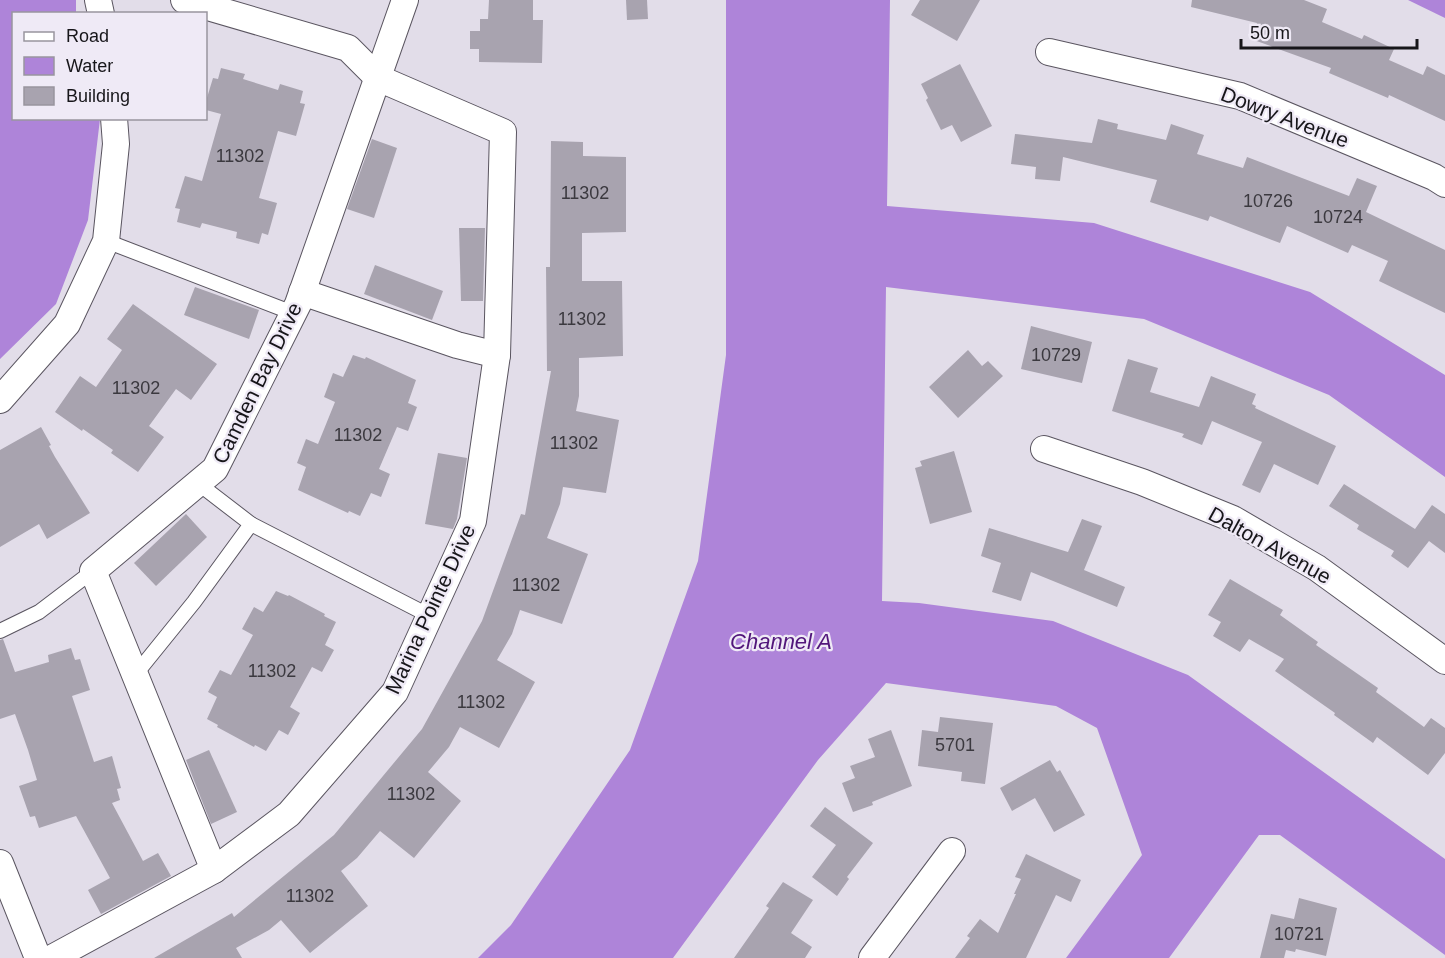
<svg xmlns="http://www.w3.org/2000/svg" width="1445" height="958" viewBox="0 0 1445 958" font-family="Helvetica,sans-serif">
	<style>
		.water { fill: #ae84d9 }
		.building { fill: #a8a3af }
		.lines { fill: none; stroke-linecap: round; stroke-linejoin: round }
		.lane-casing { stroke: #5a5560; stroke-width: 16 }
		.street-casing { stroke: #5a5560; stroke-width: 28 }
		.lane { stroke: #fff; stroke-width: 14 }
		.street { stroke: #fff; stroke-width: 26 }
		.labels { text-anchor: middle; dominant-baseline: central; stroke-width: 4.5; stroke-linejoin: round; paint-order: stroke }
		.number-label { font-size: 18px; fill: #3b393f }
		.street-label { font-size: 21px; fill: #17161a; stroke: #efeaf6 }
		.water-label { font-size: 22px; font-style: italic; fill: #51167b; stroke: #efeaf6 }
	</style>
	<rect width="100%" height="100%" fill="#e2dde9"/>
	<g class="water">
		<path d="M0,0H76V13L14,14V118L100,119L88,220L56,304L0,359Z"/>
		<path d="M726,0H890L887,206L1094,223L1310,292L1445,375V477L1329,395L1144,319L886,287L882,601L919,603L1053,621L1188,675L1445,859V955L1280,835H1259L1169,958H1066L1142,855L1097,728L1056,706L886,683L818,760L673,958H478L511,925L630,750L698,561L726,355Z"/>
		<path d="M1408,0H1445V18Z"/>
	</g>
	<g class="building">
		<path d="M489,0H533V20H543L542,63L479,62V49H470V31H480V19H488Z"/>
		<path d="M626,0H647L648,19L627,20Z"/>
		<path d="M920,0H980L957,41L911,15Z"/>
		<path d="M1192,0H1304L1327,9L1322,22L1362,39L1364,35L1394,49L1389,60L1423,75L1427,66L1445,75V121L1389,95L1388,98L1329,73L1331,68L1251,39L1257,23L1191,7Z"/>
		<path d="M960,64L992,126L961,142L952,125L941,130L926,100L928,98L921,84Z"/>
		<path d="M221,68L245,74L243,79L278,90L280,84L303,91L300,103L305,104L296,136L278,131L259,198L277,203L268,235L262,233L259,244L236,238L237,232L202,223L200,228L177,222L180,209L175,208L185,176L202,181L221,114L206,110V101L213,78L218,79Z"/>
		<path d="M1098,119L1118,124L1117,129L1166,140L1171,124L1204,135L1197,154L1243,168L1247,157L1349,196L1357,178L1377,186L1366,212L1445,250V313L1379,281L1388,261L1352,245L1348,253L1287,226L1280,243L1210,216L1208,221L1150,202L1157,180L1063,157L1060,181L1035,179L1036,167L1011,164L1015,134L1092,143Z"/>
		<path d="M372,139L397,148L374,218L347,209Z"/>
		<path d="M551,141L583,142V156L626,157V232L582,233V281H622L623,356L579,358V396L576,411L619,420L606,493L563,487L560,504L547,538L588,554L562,624L520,610L512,634L497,660L535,682L499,748L460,727L449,747L428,772L461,801L414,858L380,831L357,858L341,871L368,906L310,953L281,920L269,930L236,948L242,958H154L232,913L234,917L334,835L422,729L482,621L521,514L525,515L551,371H547L546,267H550Z"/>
		<path d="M459,228H485L483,301H461Z"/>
		<path d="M375,265L443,291L432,320L364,294Z"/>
		<path d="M195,287L259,310L249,339L184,315Z"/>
		<path d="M133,304L217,364L191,400L176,389L149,426L164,437L138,472L111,453L113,450L83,429L82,431L55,412L80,376L96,387L122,350L107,339Z"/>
		<path d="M1031,326L1092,342L1082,383L1021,369Z"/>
		<path d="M968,350L982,366L988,361L1003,376L958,418L929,387Z"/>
		<path d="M353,355L365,359L366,357L416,380L408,403L417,407L408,431L397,427L379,469L390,474L381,497L371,493L360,516L349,511L348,513L298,490L306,467L297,463L306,439L318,444L335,402L324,397L333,373L343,377Z"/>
		<path d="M1128,359L1158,368L1150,392L1199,407L1211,376L1256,394L1252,404L1256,406L1255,408L1336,446L1318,485L1274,464L1260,493L1242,485L1262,442L1212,421L1202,445L1182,437L1184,434L1112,411Z"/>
		<path d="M41,427L51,445L49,446L55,457L90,513L47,539L39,524L0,547V450Z"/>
		<path d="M954,451L972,512L930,524L915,468L922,466L920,461Z"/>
		<path d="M438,453L467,458L457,519L453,529L425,524Z"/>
		<path d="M1344,484L1415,529L1432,505L1445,514V553L1429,541L1408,568L1391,556L1394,551L1357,529L1359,525L1329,506Z"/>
		<path d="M186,514L207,537L156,586L134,563Z"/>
		<path d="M1082,519L1102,526L1084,570L1125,587L1117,607L1031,572L1021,601L992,592L1001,563L981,556L989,528L1068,552Z"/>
		<path d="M1230,579L1283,610L1280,615L1318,642L1316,645L1378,688L1376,692L1424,727L1431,718L1445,728V753L1428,775L1377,737L1373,743L1334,715L1335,713L1275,671L1284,659L1249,639L1240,652L1213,636L1221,622L1208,615Z"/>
		<path d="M276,591L288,596L289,595L325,614L324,616L336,622L325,645L334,650L322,672L312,667L290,707L300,713L288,735L279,730L266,751L255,745L254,747L217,727L218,725L207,719L217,697L208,692L220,670L231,675L253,635L242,629L254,607L263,612Z"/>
		<path d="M3,639L15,672L49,662L48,655L71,648L75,660L80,659L90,690L72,696L94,762L112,756L121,788L117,789L120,800L112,803L143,861L158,853L171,876L101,914L88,890L110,878L76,816L39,828L35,816L30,817L19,786L37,780L28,750L15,714L0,719V640Z"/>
		<path d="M940,717L993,723L985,784L961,781L962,772L918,766L922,730L938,732Z"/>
		<path d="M891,730L912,786L872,802L873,805L853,812L842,783L855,778L850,766L875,757L868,739Z"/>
		<path d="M209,750L237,812L211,824L186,760Z"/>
		<path d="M1050,760L1057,772L1060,770L1085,815L1054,832L1035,798L1012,811L1000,788Z"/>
		<path d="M825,807L873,843L847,877L849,879L837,896L812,877L836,845L810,826Z"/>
		<path d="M1026,854L1081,880L1071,902L1056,895L1026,958H955L970,938L967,936L980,919L998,933L1016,894H1014L1021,879L1015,877Z"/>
		<path d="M783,882L813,900L791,933L812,947L805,958H734L769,908L766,906Z"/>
		<path d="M1299,898L1337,908L1326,956L1296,949L1295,952L1286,950L1284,958H1260L1271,914L1294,919Z"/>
	</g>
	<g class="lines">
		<g class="lane-casing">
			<g id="lane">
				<path d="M106,241L293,313"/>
				<path d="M251,524L430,616"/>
				<path d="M0,631L39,612L93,571"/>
				<path d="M135,675L194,602L251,524L199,484"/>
			</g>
		</g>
		<g class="street-casing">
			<g id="street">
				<path d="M98,0L101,14"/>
				<path d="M1049,52L1240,96L1434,177L1445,184"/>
				<path d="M302,292L457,345L497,355"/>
				<path d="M0,400L67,324L106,241L116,144L114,118"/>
				<path d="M1044,449L1142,482L1233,519L1317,568L1445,661"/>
				<path d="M0,863L38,958"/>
				<path d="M214,870L93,571L215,469L298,304L405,0"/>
				<path d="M52,958L214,870L289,814L395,692L473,521L497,355L503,132L378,78L348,48L184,0"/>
				<path d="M872,958L952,851"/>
			</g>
		</g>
		<use href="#lane" class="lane"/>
		<use href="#street" class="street"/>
	</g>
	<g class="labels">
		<g class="number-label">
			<text x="240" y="156">11302</text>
			<text x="585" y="193">11302</text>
			<text x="1268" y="201">10726</text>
			<text x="1338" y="217">10724</text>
			<text x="582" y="319">11302</text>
			<text x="1056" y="355">10729</text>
			<text x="136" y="388">11302</text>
			<text x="358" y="435">11302</text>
			<text x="574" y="443">11302</text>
			<text x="536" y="585">11302</text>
			<text x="272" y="671">11302</text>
			<text x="481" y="702">11302</text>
			<text x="955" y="745">5701</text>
			<text x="411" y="794">11302</text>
			<text x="310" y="896">11302</text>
			<text x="1299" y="934">10721</text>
		</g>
		<g class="street-label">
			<text transform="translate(1285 117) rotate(21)">Dowry Avenue</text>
			<text transform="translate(257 383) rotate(-64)">Camden Bay Drive</text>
			<text transform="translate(1270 545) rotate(29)">Dalton Avenue</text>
			<text transform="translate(430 609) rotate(-65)">Marina Pointe Drive</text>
		</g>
		<g class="water-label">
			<text x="781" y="641">Channel A</text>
		</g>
	</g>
	<rect x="12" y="12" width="195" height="108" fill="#efeaf6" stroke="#99959e" stroke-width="1.5"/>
	<rect x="24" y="32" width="30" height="9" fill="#ffffff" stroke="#99959e" stroke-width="1.5"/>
	<text x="66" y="42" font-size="18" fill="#17161a">Road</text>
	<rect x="24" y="57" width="30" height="18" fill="#ae84d9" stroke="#99959e" stroke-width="1.5"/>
	<text x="66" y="72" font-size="18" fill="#17161a">Water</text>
	<rect x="24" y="87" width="30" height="18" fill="#a8a3af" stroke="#99959e" stroke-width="1.5"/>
	<text x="66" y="102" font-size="18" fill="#17161a">Building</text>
	<path d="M1241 39v9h176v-9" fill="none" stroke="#17161a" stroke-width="3"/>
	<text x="1250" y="39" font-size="18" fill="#17161a" stroke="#efeaf6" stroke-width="4.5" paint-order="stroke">50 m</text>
</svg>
